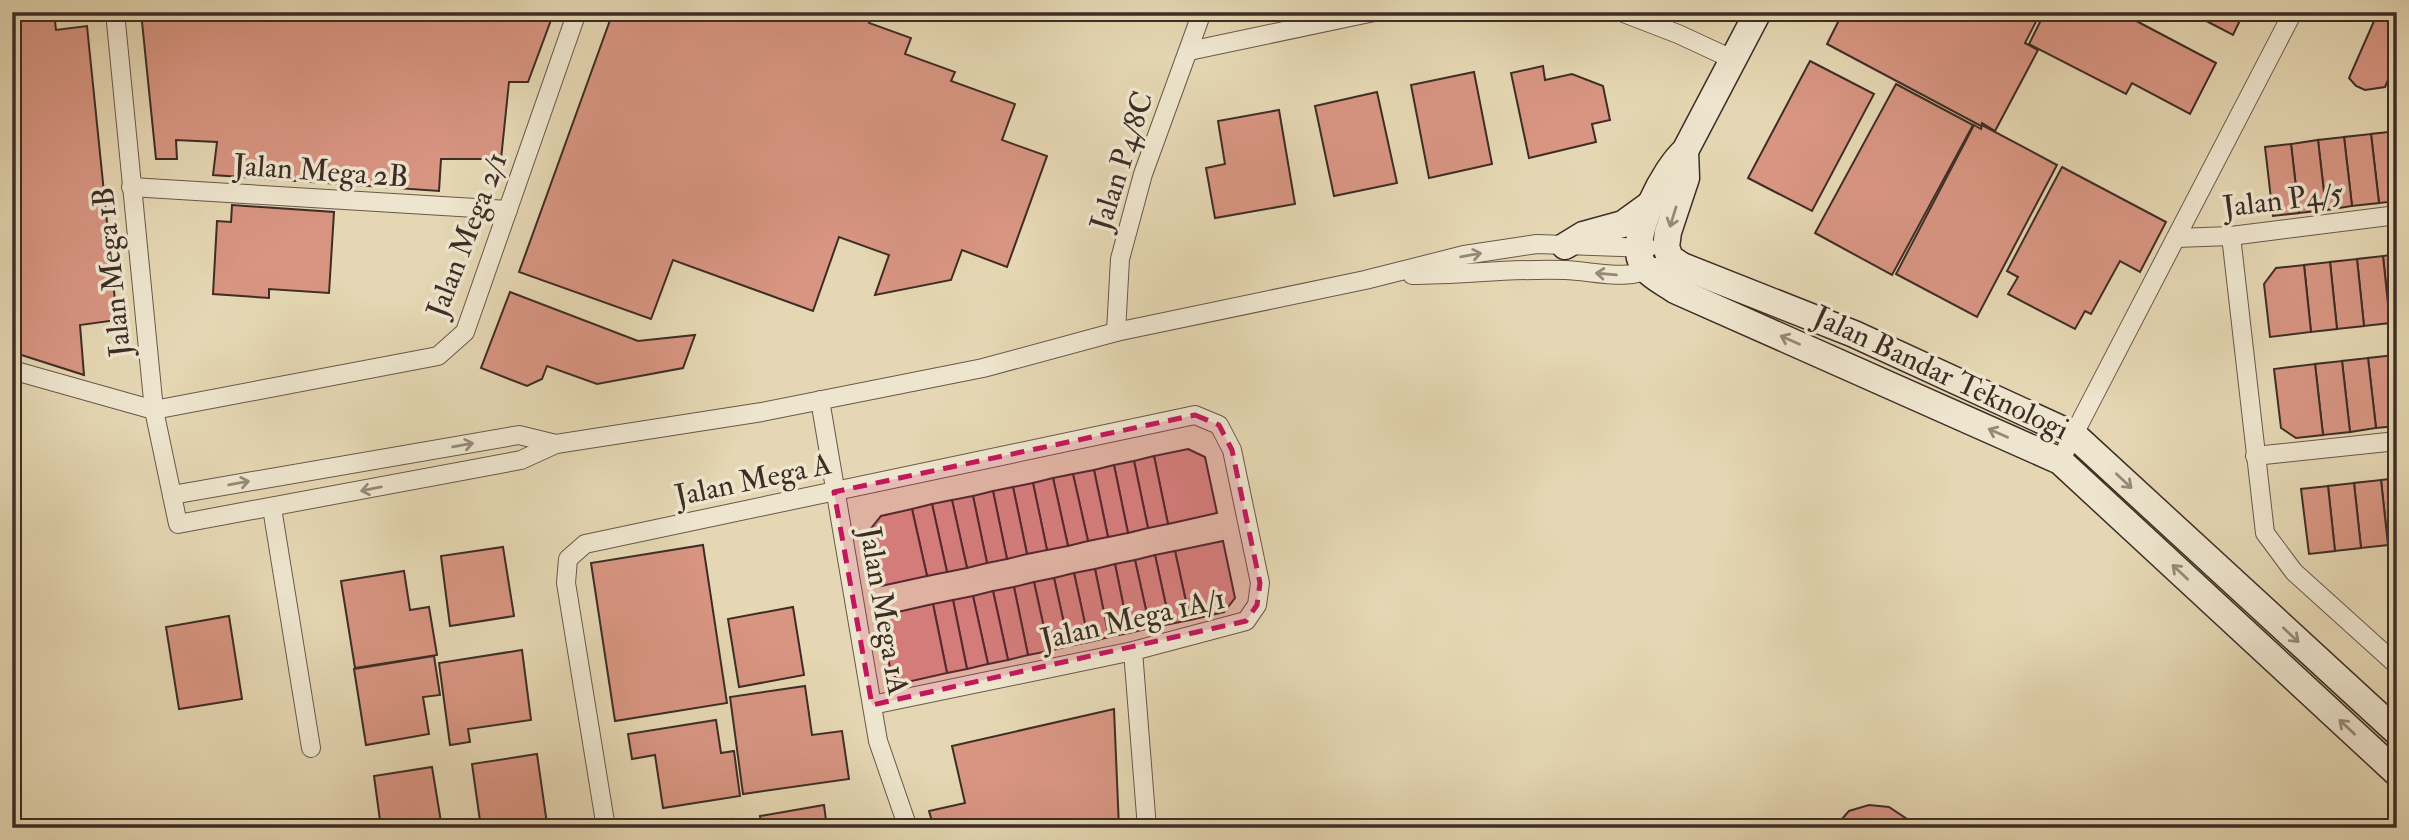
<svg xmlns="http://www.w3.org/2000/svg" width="2409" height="840" viewBox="0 0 2409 840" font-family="'IM FELL Double Pica',serif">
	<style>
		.building { fill: #d89582; stroke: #3e2d26; stroke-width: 2 }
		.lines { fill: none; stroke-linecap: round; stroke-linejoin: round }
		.street-casing { stroke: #685849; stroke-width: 20 }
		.secondary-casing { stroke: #3e2d26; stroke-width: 29 }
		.street { stroke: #eee5ce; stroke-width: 18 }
		.secondary { stroke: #eee5ce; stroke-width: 26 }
		.oneway { stroke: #96897a }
		.marked { fill: #c2185b; fill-opacity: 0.2; stroke: #c2185b; stroke-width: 5; stroke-dasharray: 14 9; stroke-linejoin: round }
		.labels { text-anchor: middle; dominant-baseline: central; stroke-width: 7; stroke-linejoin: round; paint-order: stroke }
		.street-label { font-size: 30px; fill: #3e2d26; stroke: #eee5ce }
	</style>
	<rect width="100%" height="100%" fill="#e5d7b3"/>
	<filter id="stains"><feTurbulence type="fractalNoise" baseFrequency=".00286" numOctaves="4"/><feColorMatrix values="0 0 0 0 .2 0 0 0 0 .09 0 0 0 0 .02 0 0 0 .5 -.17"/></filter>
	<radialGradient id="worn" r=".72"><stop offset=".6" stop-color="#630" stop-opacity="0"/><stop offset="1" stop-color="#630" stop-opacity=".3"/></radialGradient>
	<g class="building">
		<path d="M12,12H54L56,30L87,26L117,320L80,325L84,375L12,352Z"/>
		<path d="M141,12H554L528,82H509L501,159H441L439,191L213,175L217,142L176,140L177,159H156Z"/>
		<path d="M613,12H873L869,23L911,38L905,54L955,72L951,81L1015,104L1002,140L1047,156L1007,267L962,250L951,280L875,295L889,255L839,237L813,311L673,260L651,319L519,272Z"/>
		<path d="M1843,12H2041L2025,43L2038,50L1995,131L1982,123L1981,126L1827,44Z"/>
		<path d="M2045,12H2124L2123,14L2216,63L2190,114L2132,83L2126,94L2029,44Z"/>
		<path d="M2189,12H2244L2233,35Z"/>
		<path d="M2378,12H2397V73L2392,71L2385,87L2365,90L2356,86L2349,78Z"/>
		<path d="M1810,61L1874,94L1812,211L1748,178Z"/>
		<path d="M1543,66L1545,80L1572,74L1603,86L1610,120L1592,124L1596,142L1529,158L1511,73Z"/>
		<path d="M1474,72L1492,164L1429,178L1411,85Z"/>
		<path d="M1896,84L1973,125L1892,275L1815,233Z"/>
		<path d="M1377,92L1397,183L1334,196L1315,106Z"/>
		<path d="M1279,110L1295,204L1215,218L1206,168L1225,164L1218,121Z"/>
		<path d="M1974,125L1981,129L1982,125L2057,165L1977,317L1896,274Z"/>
		<path d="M2397,131V201L2379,203L2371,134Z"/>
		<path d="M2371,134L2379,203L2352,206L2344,137Z"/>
		<path d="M2344,137L2352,206L2326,210L2318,140Z"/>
		<path d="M2318,140L2326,210L2299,213L2291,144Z"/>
		<path d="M2291,144L2299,213L2273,216L2265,147Z"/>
		<path d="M2062,167L2166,222L2140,272L2120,261L2091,314L2085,311L2075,329L2008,294L2018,277L2007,271Z"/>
		<path d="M232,205L334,212L329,293L269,289V298L213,294L217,221L231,222Z"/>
		<path d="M2397,254V322L2390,323L2383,256Z"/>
		<path d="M2383,256L2390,323L2364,326L2357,259Z"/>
		<path d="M2357,259L2364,326L2337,329L2330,262Z"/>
		<path d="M2330,262L2337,329L2311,332L2304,265Z"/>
		<path d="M2304,265L2311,332L2270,337L2264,284L2276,268Z"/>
		<path d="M510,292L638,341L695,335L683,368L597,384L547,366L542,379L527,386L481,368Z"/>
		<path d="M2395,355L2397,426L2376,428L2368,358Z"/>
		<path d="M2368,358L2376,428L2350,432L2342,361Z"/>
		<path d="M2342,361L2350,432L2323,435L2315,364Z"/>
		<path d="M2315,364L2323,435L2296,438L2281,428L2274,369Z"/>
		<path d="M1188,449L1205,457L1217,513L1168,524L1154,456Z"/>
		<path d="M1154,456L1168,524L1148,528L1134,461Z"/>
		<path d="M1134,461L1148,528L1128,533L1114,465Z"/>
		<path d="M1114,465L1128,533L1108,537L1094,470Z"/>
		<path d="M1094,470L1108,537L1088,541L1073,474Z"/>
		<path d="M1073,474L1088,541L1068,546L1053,478Z"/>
		<path d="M1053,478L1068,546L1047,550L1033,483Z"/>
		<path d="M2397,478V544L2388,545L2381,480Z"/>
		<path d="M2381,480L2388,545L2361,548L2354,483Z"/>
		<path d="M1033,483L1047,550L1027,554L1013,487Z"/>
		<path d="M2354,483L2361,548L2335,551L2328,486Z"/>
		<path d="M2328,486L2335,551L2309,554L2301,489Z"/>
		<path d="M1013,487L1027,554L1007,559L993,491Z"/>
		<path d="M993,491L1007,559L987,563L973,496Z"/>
		<path d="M973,496L987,563L967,568L952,500Z"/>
		<path d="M952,500L967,568L947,572L932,504Z"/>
		<path d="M932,504L947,572L927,576L912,509Z"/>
		<path d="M912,509L927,576L881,586L869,531L881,516Z"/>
		<path d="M1223,541L1235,598L1224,612L1190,620L1175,551Z"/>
		<path d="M703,545L727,703L615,721L591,563Z"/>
		<path d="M503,547L514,616L450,626L441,556Z"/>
		<path d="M1175,551L1190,620L1170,624L1155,555Z"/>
		<path d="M1155,555L1170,624L1150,628L1135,560Z"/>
		<path d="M1135,560L1150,628L1129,633L1115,564Z"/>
		<path d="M1115,564L1129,633L1109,637L1095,569Z"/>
		<path d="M1095,569L1109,637L1089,642L1074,573Z"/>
		<path d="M404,571L410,610L429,607L437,655L355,668L341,581Z"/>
		<path d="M1074,573L1089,642L1069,646L1054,578Z"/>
		<path d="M1054,578L1069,646L1049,651L1034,582Z"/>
		<path d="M1034,582L1049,651L1028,655L1014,587Z"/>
		<path d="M1014,587L1028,655L1008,660L993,591Z"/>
		<path d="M993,591L1008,660L988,664L973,596Z"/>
		<path d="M973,596L988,664L967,669L953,600Z"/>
		<path d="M953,600L967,669L947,673L933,604Z"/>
		<path d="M933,604L947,673L903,683L891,673L880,616Z"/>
		<path d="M793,607L804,675L739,687L728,619Z"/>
		<path d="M229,616L242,699L179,709L166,627Z"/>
		<path d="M522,650L531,720L468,729L470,742L450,745L439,663Z"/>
		<path d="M434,656L440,695L423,697L429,734L366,745L354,669Z"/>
		<path d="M805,686L812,735L842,731L849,779L743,794L730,697Z"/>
		<path d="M1114,709L1119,828H934L929,811L965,803L952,746Z"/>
		<path d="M716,720L721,753L734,751L740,796L663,808L655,755L632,759L628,734Z"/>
		<path d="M537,754L547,824L520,828H481L472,764Z"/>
		<path d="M432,767L442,828H381L374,776Z"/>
		<path d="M824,805L827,828H762L760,816Z"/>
		<path d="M1869,805L1889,807L1907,819L1912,828H1834L1849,811Z"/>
		<path d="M731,819L732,828H673Z"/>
	</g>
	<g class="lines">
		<g class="street-casing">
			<g id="street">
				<path d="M115,12L154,410L178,524L521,460L556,444L762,412L983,368L1116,332L1365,280L1464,255L1537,244L1648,248"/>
				<path d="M1621,12L1678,34L1732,59"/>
				<path d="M1189,51L1374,12"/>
				<path d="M131,187L508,210"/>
				<path d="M2231,236L2265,533L2294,572L2397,665"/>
				<path d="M2176,238L2231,236L2397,215"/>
				<path d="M1412,275C1463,275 1514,268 1565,270C1594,271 1628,282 1655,267"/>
				<path d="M1116,332L1120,259L1143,174L1202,12"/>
				<path d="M12,370L154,410L438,356L465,332L577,12"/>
				<path d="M820,400L878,741L908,828"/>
				<path d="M2255,456L2397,441"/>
				<path d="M2060,461L2293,12"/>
				<path d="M172,495L519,435L556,444"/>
				<path d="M272,508L311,748"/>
				<path d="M1133,651L1147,828"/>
				<path d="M606,828L566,583L568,559L585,544L1195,415L1219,425L1232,450L1260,583L1257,605L1246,621L1133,651L872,705"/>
			</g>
		</g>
		<g class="secondary-casing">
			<g id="secondary">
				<path d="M1758,12L1685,151C1665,168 1630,235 1641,261C1646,274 1664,282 1675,290L2060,461L2397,773"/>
				<path d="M1685,151L1686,178L1668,232L1666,247L1670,258L1682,266L1854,334L2074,435L2397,732"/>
				<path d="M1565,246L1583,235L1623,224L1652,203"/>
			</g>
		</g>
		<use href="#street" class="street"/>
		<use href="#secondary" class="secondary"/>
	</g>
	<defs><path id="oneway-shaft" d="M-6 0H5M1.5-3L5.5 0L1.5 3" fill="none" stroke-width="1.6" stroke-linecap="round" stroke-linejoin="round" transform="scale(1.75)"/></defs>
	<g class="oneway">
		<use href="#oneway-shaft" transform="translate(1673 217) rotate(107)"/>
		<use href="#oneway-shaft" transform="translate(1471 255) rotate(-10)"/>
		<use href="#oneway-shaft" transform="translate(1606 274) rotate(-175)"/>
		<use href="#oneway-shaft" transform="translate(1790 340) rotate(-156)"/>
		<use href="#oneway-shaft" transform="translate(1998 433) rotate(-156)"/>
		<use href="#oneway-shaft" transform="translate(463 445) rotate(-10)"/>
		<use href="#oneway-shaft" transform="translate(2124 481) rotate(43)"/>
		<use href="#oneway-shaft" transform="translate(239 483) rotate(-10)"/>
		<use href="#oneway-shaft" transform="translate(371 489) rotate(169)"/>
		<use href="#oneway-shaft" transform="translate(2180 572) rotate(-137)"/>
		<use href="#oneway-shaft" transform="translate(2291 635) rotate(43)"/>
		<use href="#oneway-shaft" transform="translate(2347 727) rotate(-137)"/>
	</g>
	<path class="marked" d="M1195,415L1219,425L1232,450L1260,583L1257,605L1246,621L872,705L834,492Z"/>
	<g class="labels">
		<g class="street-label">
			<text transform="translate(1122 161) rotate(-72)">Jalan P4/8C</text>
			<text transform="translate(321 171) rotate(4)">Jalan Mega 2B</text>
			<text transform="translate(2283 200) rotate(-7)">Jalan P4/5</text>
			<text transform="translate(467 235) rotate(-69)">Jalan Mega 2/1</text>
			<text transform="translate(112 272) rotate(-96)">Jalan Mega 1B</text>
			<text transform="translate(1941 373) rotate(25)">Jalan Bandar Teknologi</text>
			<text transform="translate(753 480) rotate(-12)">Jalan Mega A</text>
			<text transform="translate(884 611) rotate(80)">Jalan Mega 1A</text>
			<text transform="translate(1133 619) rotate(-13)">Jalan Mega 1A/1</text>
		</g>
	</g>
	<rect width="2409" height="840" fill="none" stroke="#e5d7b3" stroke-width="42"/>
	<rect x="14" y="14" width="2381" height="812" fill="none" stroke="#3e2d26" stroke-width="3.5"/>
	<rect x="21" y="21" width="2367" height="798" fill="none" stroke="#3e2d26" stroke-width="2"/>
	<rect width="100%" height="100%" filter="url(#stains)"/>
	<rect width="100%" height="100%" fill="url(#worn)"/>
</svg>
